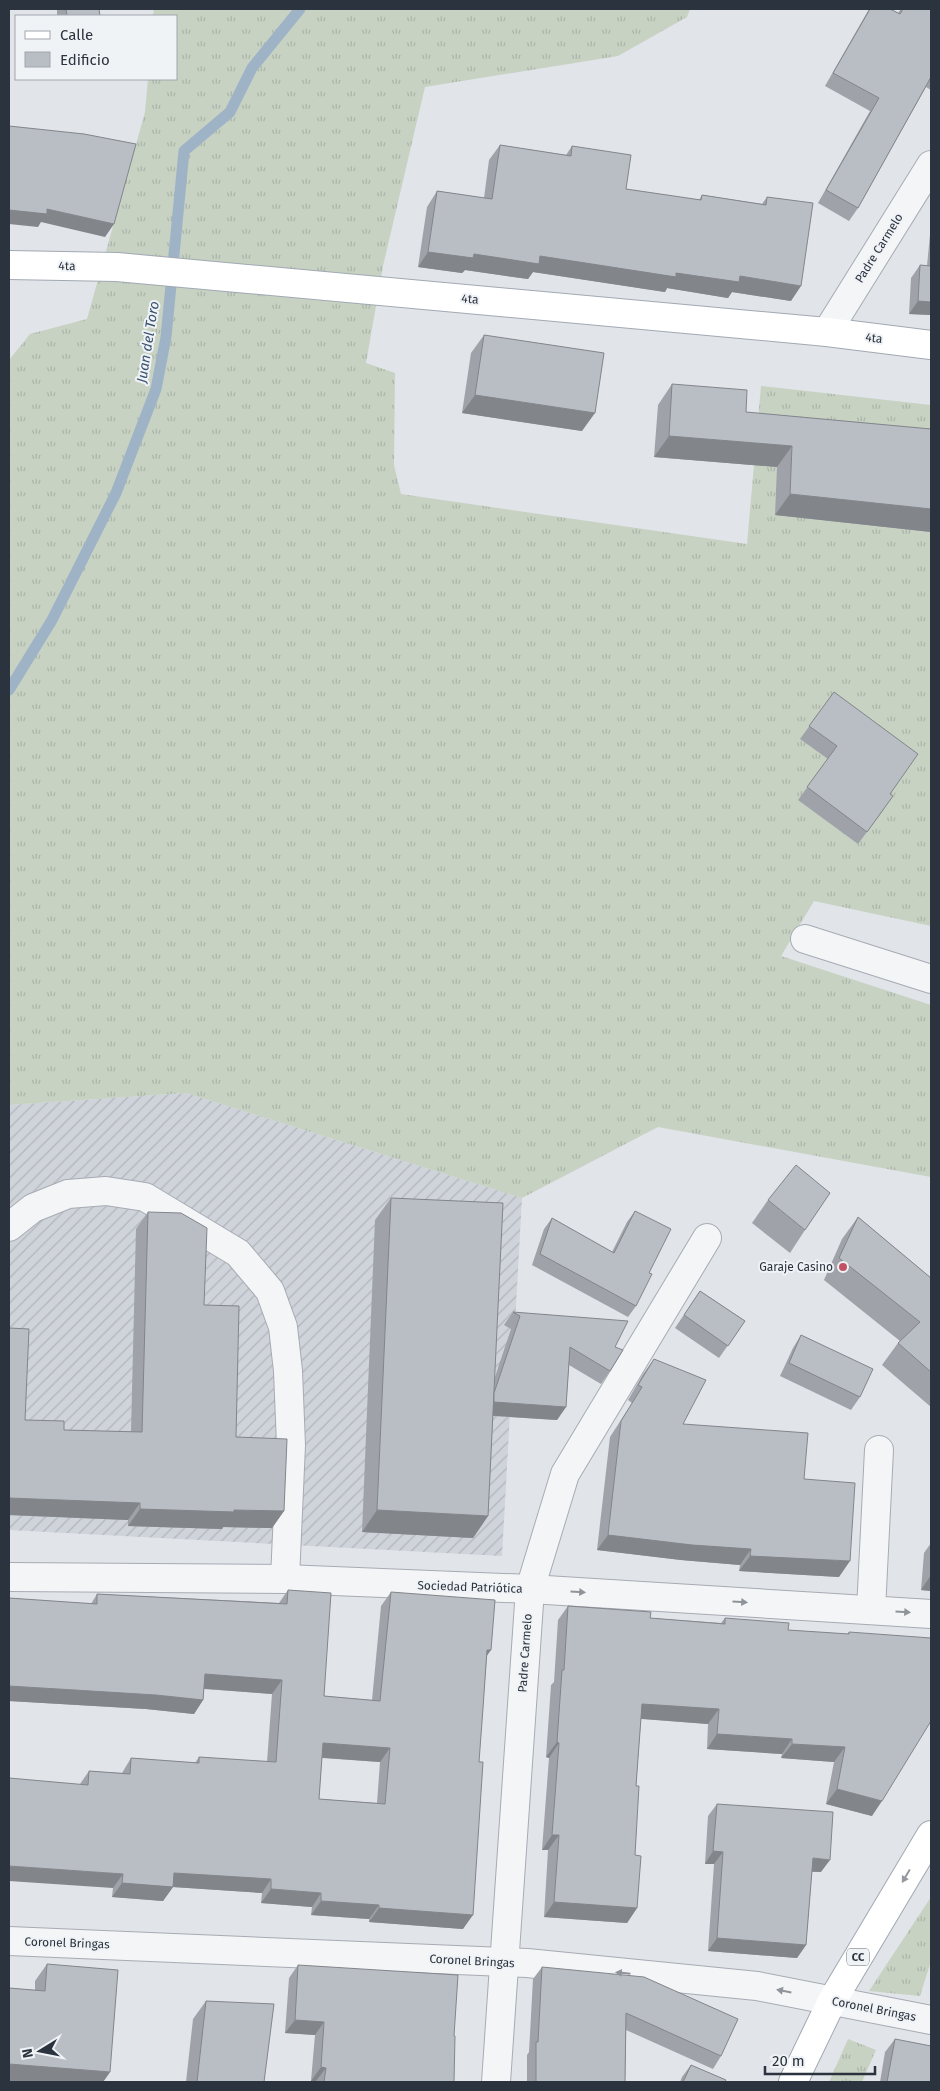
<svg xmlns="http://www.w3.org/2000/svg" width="940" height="2091" viewBox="0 0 940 2091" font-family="'Fira Sans',sans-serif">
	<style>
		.industrial { fill: url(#industrial-furrows) }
		.grass { fill: url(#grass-tufts) }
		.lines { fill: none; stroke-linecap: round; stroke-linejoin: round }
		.stream { stroke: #9fb3c6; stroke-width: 11 }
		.minor-casing { stroke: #a7abb3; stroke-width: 30 }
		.major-casing { stroke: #a1a9b3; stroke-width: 30 }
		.minor { stroke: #f3f5f7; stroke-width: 28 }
		.major { stroke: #fff; stroke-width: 28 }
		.wall { fill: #9fa3a9; fill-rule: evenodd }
		.shaded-wall { fill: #82858a }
		.building { fill: #b9bec5; stroke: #82858a; fill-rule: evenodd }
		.oneway { fill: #8f949b }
		.oneway2 { fill: #95999f }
		.poi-dot { fill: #c35165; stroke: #f0f3f6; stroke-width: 2 }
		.labels { text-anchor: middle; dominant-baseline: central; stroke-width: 4; stroke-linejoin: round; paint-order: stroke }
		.shield { fill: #f0f3f6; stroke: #666d76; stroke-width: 1 }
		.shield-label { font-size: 11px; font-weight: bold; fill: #2b333f }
		.street-label { font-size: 12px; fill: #2b333f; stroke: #f0f3f6 }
		.poi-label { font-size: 12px; fill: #2b333f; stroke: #f0f3f6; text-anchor: end }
		.water-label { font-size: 14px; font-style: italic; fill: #38526f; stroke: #f0f3f6 }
	</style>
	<defs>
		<pattern id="industrial-furrows" width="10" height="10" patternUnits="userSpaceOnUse" patternTransform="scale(1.25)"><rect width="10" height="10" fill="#cfd3da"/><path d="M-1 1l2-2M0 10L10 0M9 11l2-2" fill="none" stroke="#b2b6bc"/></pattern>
		<pattern id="grass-tufts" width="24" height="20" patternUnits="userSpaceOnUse" patternTransform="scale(1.25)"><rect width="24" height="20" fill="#c7d2c3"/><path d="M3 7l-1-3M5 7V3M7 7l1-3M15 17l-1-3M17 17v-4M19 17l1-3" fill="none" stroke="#abb5a9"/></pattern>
	</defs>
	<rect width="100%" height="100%" fill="#e1e4e9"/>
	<path class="industrial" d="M186,1093L522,1198L502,1556L9,1530V1105Z"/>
	<g class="grass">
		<path d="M154,9H690L687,17L618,56L425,87L383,266L366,363L395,373L394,465L401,494L747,544L761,386L931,405V926L814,901L781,956L931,1005V1177L658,1127L522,1198L186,1093L9,1105V360L30,334L87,319L145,112L148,79H176V16H153Z"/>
		<path d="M931,1897V1961L920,1996L869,1991Z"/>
		<path d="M848,2039L876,2050L862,2082H829Z"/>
	</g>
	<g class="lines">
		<path class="stream" d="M9,690L52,620L116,493L156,389L166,337L184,151L230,112L252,68L300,9"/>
		<g class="minor-casing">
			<g id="minor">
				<path d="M827,332L931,165"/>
				<path d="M805,939L931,979"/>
				<path d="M9,1227L33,1208L68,1194L106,1191L145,1197L238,1253L270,1291L283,1327L288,1371L291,1445L285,1579"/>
				<path d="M9,1577L285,1579L530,1589L931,1614"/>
				<path d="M871,1610L879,1450"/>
				<path d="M9,1941L527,1963L757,1986L931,2020"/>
				<path d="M496,2082L530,1589L565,1474L707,1238"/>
			</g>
		</g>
		<g class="major-casing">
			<g id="major">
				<path d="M9,265L117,267L827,332L931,345"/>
				<path d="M793,2082L832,2001L931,1835"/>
			</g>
		</g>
		<use href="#minor" class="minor"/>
		<use href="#major" class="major"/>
	</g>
	<g class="wall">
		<path d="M57,9H99L100,16H57Z"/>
		<path d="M869,9H890L898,13L901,9H931V90L926,87L858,208L849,221L818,203L870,111L825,86Z"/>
		<path d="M500,145L566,155L572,146L626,189L699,200L702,195L762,204L767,197L791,301L732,292L728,298L667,288L665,292L533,272L528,279L465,270L462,273L418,267L427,207L437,191L484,198L489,160Z"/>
		<path d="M931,224V315L909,314L911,278L920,265L927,266Z"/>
		<path d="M484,335L582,431L462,413L471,353Z"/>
		<path d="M672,384L746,412L931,429V532L775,515L777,467L654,457L658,405Z"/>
		<path d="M834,692L890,794L884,809L858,844L798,800L828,759L800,739Z"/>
		<path d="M391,1198L495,1377L511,1329L504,1325L513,1312L615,1347L610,1371L601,1384L569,1365L566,1407L557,1420L493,1416L488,1516L473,1538L362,1532L375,1220Z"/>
		<path d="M768,1200L805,1230L790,1253L752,1223Z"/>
		<path d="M635,1211L649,1273L636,1306L628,1317L532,1265L544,1229L552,1218L612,1252L627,1222Z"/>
		<path d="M148,1212L204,1305L236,1437L284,1511L272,1528L223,1527L222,1529L128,1526V1520L9,1515V1328L25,1420L64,1430L131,1432L136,1229Z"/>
		<path d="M858,1217L931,1278V1407L882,1365L898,1343L900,1341L824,1280L842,1239Z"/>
		<path d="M700,1291L745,1321L719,1358L675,1328Z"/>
		<path d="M801,1335L860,1397L851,1410L780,1376L793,1348Z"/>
		<path d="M654,1359L683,1424L804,1479L839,1577L739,1571L740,1565L681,1560L597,1550L610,1437L632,1403L628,1400L643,1374Z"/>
		<path d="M931,1543V1591L921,1590L924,1553Z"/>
		<path d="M288,1590L324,1696L372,1700L381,1606L391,1592L487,1656L463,1929L369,1922V1919L311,1915L312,1907L261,1903L262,1893L173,1887L163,1901L112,1897L113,1888L80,1784L89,1771L122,1773L131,1758L195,1763L199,1757L267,1762L272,1694L204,1689L203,1700L194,1714L146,1709L9,1701V1598L91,1604L97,1594L279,1603ZM322,1758L380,1762L377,1803L319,1799Z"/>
		<path d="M568,1606L650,1618L721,1623L725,1618L788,1630L847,1634L849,1632L872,1816L826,1804L834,1762L781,1758L782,1754L707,1749L708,1724L641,1719L636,1786L635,1855L637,1908L627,1923L544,1917L548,1850H542L549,1758L546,1757L551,1685L554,1682L558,1620Z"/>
		<path d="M717,1804L821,1872H812L806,1945L797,1958L708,1951L714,1864H705L708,1816Z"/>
		<path d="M47,1964L110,2072L103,2082H9V1988L35,1990V1981Z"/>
		<path d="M298,1965L454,2036V2082H316V2081H311L315,2035L285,2033L289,1978Z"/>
		<path d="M542,1967L721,2056L713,2069L626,2030L625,2082H527V2055L529,2052L533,1979Z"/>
		<path d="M206,2001L264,2082H186L193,2019Z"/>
		<path d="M895,2039L931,2082H880L885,2052Z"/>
		<path d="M691,2065L725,2082H680L682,2077Z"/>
	</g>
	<g class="shaded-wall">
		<path d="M47,209L114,224L105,237L41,222L38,227L9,224V210Z"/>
		<path d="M428,252L474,254L540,256L676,273L740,276L801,286L791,301L732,292L728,298L667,288L665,292L533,272L528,279L465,270L462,273L418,267Z"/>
		<path d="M918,301L931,302V315L909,314Z"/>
		<path d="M475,395L595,413L582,431L462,413Z"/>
		<path d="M669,436L792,446L777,467L654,457Z"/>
		<path d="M790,494L931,509V532L775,515Z"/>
		<path d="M491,1402L566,1407L557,1420L482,1415Z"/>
		<path d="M9,1498L140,1503L128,1520L9,1515Z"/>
		<path d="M140,1509L234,1510L284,1511L272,1528L223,1527L222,1529L128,1526Z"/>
		<path d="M377,1510L488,1516L473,1538L362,1532Z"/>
		<path d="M608,1535L751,1549L740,1565L681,1560L597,1550Z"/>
		<path d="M750,1556L850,1561L839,1577L739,1571Z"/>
		<path d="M931,1575V1591L921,1590Z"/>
		<path d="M487,1650H491L481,1664Z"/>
		<path d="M205,1674L282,1680L272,1694L195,1688Z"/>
		<path d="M9,1686L156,1695L203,1700L194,1714L146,1709L9,1701Z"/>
		<path d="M642,1704L719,1709L708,1724L632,1718Z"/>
		<path d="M717,1734L792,1739L782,1754L707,1749Z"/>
		<path d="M557,1742L559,1743L549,1758L546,1757Z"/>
		<path d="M323,1743L390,1748L380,1762L313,1757Z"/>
		<path d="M792,1744L845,1747L834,1762L781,1758Z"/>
		<path d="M837,1789L882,1801L872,1816L826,1804Z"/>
		<path d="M552,1835H559L548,1850H542Z"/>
		<path d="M713,1851L723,1852L714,1864H705Z"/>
		<path d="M813,1858L830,1860L821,1872L804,1871Z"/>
		<path d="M9,1866L123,1874L113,1888L9,1881Z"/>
		<path d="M174,1873L271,1879L262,1893L173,1887L163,1901L112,1897L122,1883Z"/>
		<path d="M271,1889L321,1893L312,1907L261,1903Z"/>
		<path d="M321,1901L379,1905L369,1919L311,1915Z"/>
		<path d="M554,1902L637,1908L627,1923L544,1917Z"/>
		<path d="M379,1908L473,1915L463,1929L369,1922Z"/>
		<path d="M717,1938L806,1945L797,1958L708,1951Z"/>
		<path d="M295,2020L324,2022L315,2035L285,2033Z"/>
		<path d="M9,2064L110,2072L103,2082H9Z"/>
		<path d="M321,2067L326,2068L316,2081H311Z"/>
	</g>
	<g class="building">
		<path d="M66,9H99L100,16H67Z"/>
		<path d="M870,9H890L900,14L903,9H931V77L858,208L826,190L879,98L833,73Z"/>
		<path d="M9,126L84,134L136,144L114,224L47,209V214L9,210Z"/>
		<path d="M500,145L571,156L572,146L631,155L626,189L701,200L702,195L766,205L767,197L813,203L801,286L740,276L739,282L676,273V277L540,256L539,264L474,254L473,258L428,252L437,191L492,199Z"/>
		<path d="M920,265L931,266V302L918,301Z"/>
		<path d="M484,335L604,353L595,413L475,395Z"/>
		<path d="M672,384L747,390L746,412L931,429V509L790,494L792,446L669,436Z"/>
		<path d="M834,692L918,754L890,794L893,796L867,832L807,787L837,746L809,726Z"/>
		<path d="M796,1165L830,1193L805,1230L768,1200Z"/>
		<path d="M391,1198L503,1203L488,1516L377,1510Z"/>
		<path d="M635,1211L671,1229L649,1273L652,1274L636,1306L540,1254L552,1218L614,1253Z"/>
		<path d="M148,1212L181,1213L207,1228L204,1305L239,1306L236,1437L287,1439L284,1511L234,1510V1512L140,1509V1503L9,1498V1328L29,1329L25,1420L64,1421V1430L142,1432Z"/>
		<path d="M858,1217L931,1278V1372L898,1343L920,1322L839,1258Z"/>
		<path d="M700,1291L745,1321L728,1346L684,1315Z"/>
		<path d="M513,1312L628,1321L615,1347L623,1350L610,1371L570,1347L566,1407L494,1402V1393L520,1316Z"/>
		<path d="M801,1335L873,1369L860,1397L789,1363Z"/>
		<path d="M654,1359L706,1380L683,1424L808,1433L804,1479L855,1483L850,1561L750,1556L751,1549L692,1545L608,1535L621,1421L642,1387L638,1385Z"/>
		<path d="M288,1590L331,1593L324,1696L380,1701L391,1592L495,1600L491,1650H487L483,1708L479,1762H483L473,1915L379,1908V1905L321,1901V1893L271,1889V1879L174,1873L173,1887L122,1883L123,1874L9,1866V1778L88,1785L89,1771L130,1774L131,1758L199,1763V1757L276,1762L282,1680L205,1674L203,1700L156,1695L9,1686V1598L97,1604V1594L287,1604ZM323,1743L390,1748L385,1804L319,1799Z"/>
		<path d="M568,1606L651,1612L650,1618L725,1624V1618L789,1623L788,1630L849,1634V1632L931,1638V1721L882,1801L837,1789L845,1747L792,1744V1739L717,1734L719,1709L642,1704L636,1786H639L635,1855L641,1856L637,1908L554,1902L559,1835H552L559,1743L557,1742L562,1670H564Z"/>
		<path d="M717,1804L833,1812L830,1860L813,1858L806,1945L717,1938L723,1852L713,1851Z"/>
		<path d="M47,1964L118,1970L110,2072L9,2064V1988L45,1991Z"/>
		<path d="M298,1965L458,1975L454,2036H455L454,2082H324L326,2068L321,2067L324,2022L295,2020Z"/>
		<path d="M542,1967L644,1977L738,2019L721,2056L626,2013L625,2082H536V2042H538Z"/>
		<path d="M206,2001L274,2004L264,2082H197Z"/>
		<path d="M895,2039L931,2046V2082H887Z"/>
		<path d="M691,2065L726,2080L725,2082H683Z"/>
	</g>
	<defs><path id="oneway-solid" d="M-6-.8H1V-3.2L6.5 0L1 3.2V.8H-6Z" transform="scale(1.25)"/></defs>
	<g class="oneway">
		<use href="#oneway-solid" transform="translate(578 1592) rotate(3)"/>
		<use href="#oneway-solid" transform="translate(740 1602) rotate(3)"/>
		<use href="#oneway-solid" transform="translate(903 1612) rotate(4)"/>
		<use href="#oneway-solid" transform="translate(623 1973) rotate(-174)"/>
		<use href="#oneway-solid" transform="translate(784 1991) rotate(-169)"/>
	</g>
	<use class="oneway2" href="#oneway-solid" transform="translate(906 1876) rotate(121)"/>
	<circle class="poi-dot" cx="843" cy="1267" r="5"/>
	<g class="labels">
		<rect class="shield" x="847" y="1948.5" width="22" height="17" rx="4"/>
		<g class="shield-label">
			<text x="858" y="1957">CC</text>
		</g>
		<g class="street-label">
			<text transform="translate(879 248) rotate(-58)">Padre Carmelo</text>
			<text transform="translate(67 266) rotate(1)">4ta</text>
			<text transform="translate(470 299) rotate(5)">4ta</text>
			<text transform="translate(874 338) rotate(7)">4ta</text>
			<text transform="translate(470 1587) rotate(2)">Sociedad Patriótica</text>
			<text transform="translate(525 1653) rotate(-86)">Padre Carmelo</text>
			<text transform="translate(67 1943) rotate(2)">Coronel Bringas</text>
			<text transform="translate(472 1961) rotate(3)">Coronel Bringas</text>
			<text transform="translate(874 2009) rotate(11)">Coronel Bringas</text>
		</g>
		<g class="poi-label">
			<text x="833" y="1267">Garaje Casino</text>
		</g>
		<g class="water-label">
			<text transform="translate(148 342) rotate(-81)">Juan del Toro</text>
		</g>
	</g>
	<rect width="940" height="2091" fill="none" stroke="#2b333f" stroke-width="20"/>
	<rect x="15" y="15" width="162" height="65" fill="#f0f3f6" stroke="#a1a6ad"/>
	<rect x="25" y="31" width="25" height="8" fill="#ffffff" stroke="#a1a6ad"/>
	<text x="60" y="40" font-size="15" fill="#2b333f">Calle</text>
	<rect x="25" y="52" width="25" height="15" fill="#b9bec5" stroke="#a1a6ad"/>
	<text x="60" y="65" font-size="15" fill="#2b333f">Edificio</text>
	<g transform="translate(40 2051) rotate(260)" stroke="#f0f3f6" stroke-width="4" paint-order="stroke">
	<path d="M0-4L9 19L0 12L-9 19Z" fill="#2b333f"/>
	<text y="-8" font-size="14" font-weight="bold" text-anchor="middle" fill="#2b333f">N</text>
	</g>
	<path d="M765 2066v8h110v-8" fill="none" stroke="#2b333f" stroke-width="2.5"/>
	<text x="772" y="2066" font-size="15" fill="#2b333f" stroke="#f0f3f6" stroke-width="4" paint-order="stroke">20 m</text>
</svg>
